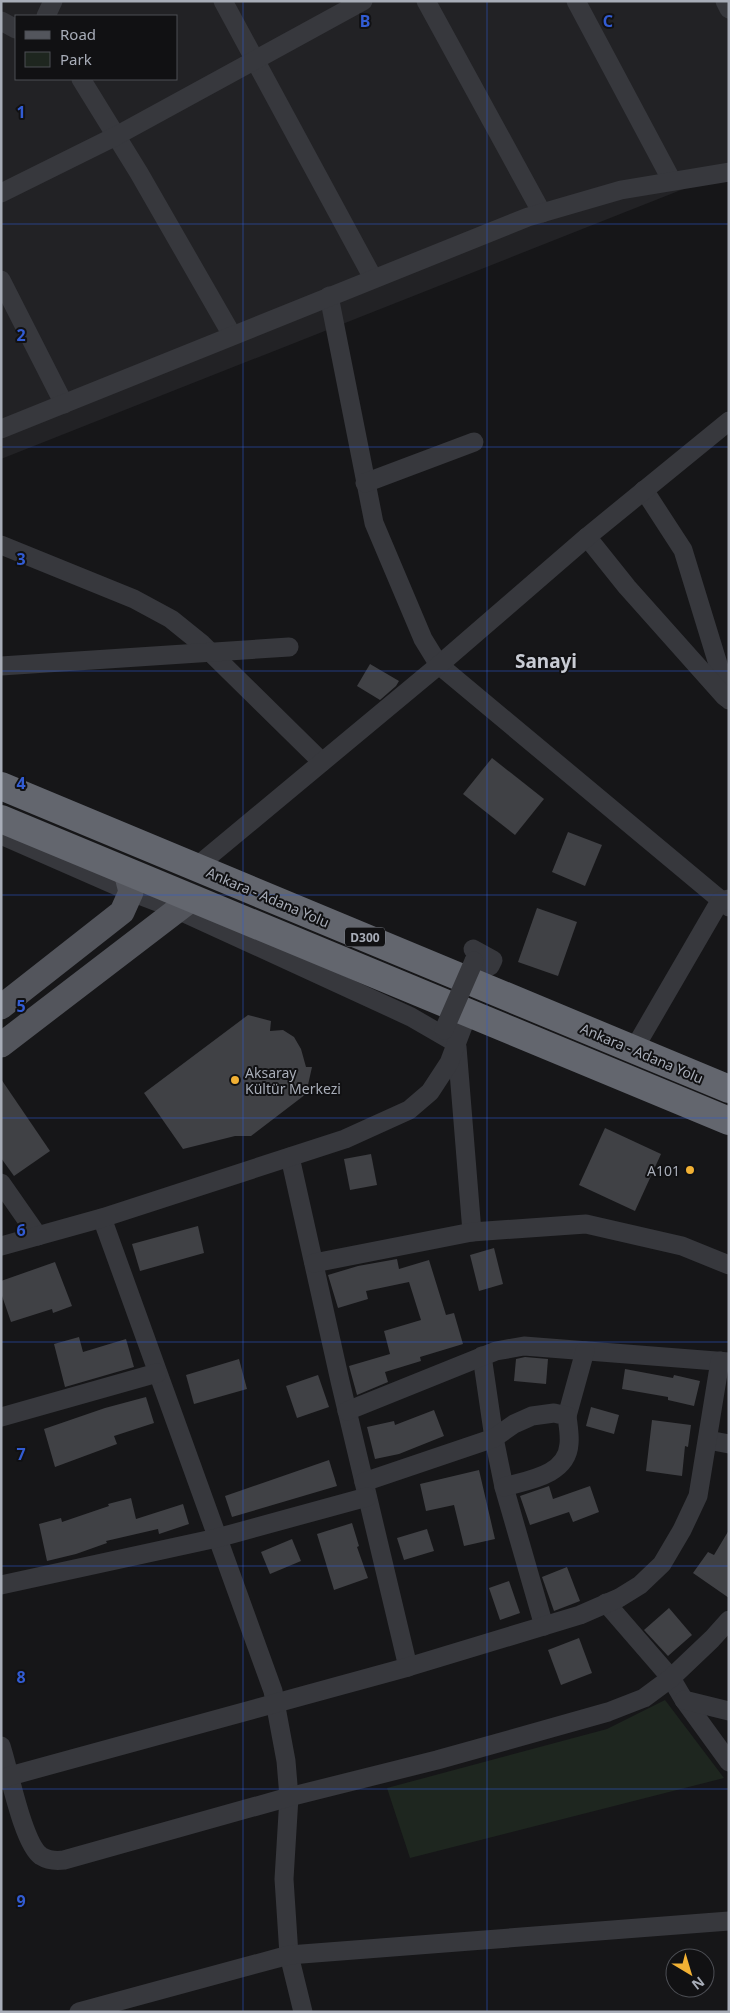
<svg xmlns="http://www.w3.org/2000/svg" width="730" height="2013" viewBox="0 0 730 2013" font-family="'Noto Sans',sans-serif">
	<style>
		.built { fill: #222225; fill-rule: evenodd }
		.green { fill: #1e261f }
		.building { fill: #404145 }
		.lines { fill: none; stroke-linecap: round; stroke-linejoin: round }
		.minor { stroke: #37383d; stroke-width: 19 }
		.major { stroke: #53555c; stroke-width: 25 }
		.highway { stroke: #63666e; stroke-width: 28 }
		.minor-bridge { stroke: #37383d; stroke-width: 19 }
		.grid { fill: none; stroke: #325cd3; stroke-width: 1; stroke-opacity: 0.55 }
		.poi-dot { fill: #f2b134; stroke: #111113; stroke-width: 2 }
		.labels { text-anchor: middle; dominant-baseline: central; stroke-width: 4; stroke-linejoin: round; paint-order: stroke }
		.shield { fill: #111113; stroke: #7b7e86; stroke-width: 1 }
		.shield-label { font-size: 12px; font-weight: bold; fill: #a8adb8 }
		.street-label { font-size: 14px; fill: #a8adb8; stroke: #111113 }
		.poi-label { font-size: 14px; fill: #a8adb8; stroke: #111113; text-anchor: start }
		.district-label { font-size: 19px; font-weight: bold; fill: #c9ccd4; stroke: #111113 }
		.grid-label { font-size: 16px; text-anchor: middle; font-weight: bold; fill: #325cd3; stroke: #111113; stroke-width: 4; stroke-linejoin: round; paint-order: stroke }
	</style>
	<rect width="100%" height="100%" fill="#161618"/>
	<path class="built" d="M1,1H729V171L1,459ZM16,16H176V79H16Z"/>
	<path class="green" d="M665,1700L724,1778L410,1858L387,1788L607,1729Z"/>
	<g class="building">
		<path d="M370,664L399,681L396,686L380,700L357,686Z"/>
		<path d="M492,758L544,799L515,835L463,794Z"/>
		<path d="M568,832L602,845L585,886L552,872Z"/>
		<path d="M537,908L577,922L558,976L518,962Z"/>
		<path d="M248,1015L271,1021L270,1031L283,1030L294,1037L301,1049L306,1067H312L306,1094L251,1136H235L183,1149L144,1093Z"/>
		<path d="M1,1079L50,1151L14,1176L1,1158Z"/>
		<path d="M605,1128L661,1154L635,1211L579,1185Z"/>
		<path d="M371,1154L377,1185L350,1190L344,1159Z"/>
		<path d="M198,1226L204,1253L140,1271L132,1244Z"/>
		<path d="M494,1248L503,1284L479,1291L470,1255Z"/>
		<path d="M397,1259L399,1269L429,1260L446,1315L454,1313L463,1344L420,1357L421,1361L385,1372L388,1382L357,1395L349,1366L390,1354L384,1331L421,1320L409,1282L366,1291L368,1299L338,1308L328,1275L358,1266Z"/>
		<path d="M55,1262L72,1306L53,1313L52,1309L11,1322L1,1293V1281Z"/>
		<path d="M79,1337L83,1352L126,1339L134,1367L65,1387L54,1344Z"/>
		<path d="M525,1357L548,1359L546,1384L514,1381L516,1359Z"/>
		<path d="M239,1359L247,1389L194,1404L186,1375Z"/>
		<path d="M625,1369L673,1378L674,1375L700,1381L694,1406L668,1400V1397L622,1389Z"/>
		<path d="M318,1375L329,1407L297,1418L286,1386Z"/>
		<path d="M146,1397L154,1423L114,1436L117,1444L55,1467L44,1429L105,1408Z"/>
		<path d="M591,1407L619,1415L614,1434L586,1426Z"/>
		<path d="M434,1410L444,1436L399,1454L375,1459L367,1427L394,1421L395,1425Z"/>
		<path d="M652,1420L691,1425L688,1447L685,1446L682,1476L646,1471Z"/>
		<path d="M329,1460L337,1486L232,1517L225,1496Z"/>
		<path d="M479,1470L495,1539L464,1546L454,1505L426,1511L420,1484Z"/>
		<path d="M549,1486L553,1499L590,1486L599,1512L573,1522L569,1512L530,1525L520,1496Z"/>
		<path d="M131,1498L136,1519L183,1504L189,1524L159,1534L158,1529L106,1541L107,1543L76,1554L47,1561L39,1524L61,1518L62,1522L109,1506L108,1504Z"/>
		<path d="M352,1523L359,1546L357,1547L368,1578L334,1590L317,1534Z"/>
		<path d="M427,1529L434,1551L404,1560L397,1538Z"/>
		<path d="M729,1530V1598L693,1573L708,1552L714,1555Z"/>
		<path d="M292,1539L301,1561L270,1574L261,1552Z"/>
		<path d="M567,1567L580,1601L554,1611L542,1577Z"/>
		<path d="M509,1581L520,1613L500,1620L489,1588Z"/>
		<path d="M669,1608L692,1635L668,1656L644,1630Z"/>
		<path d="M579,1638L592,1673L561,1685L548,1650Z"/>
	</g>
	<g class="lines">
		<g class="minor">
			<path d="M223,1L373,278"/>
			<path d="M426,1L542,213"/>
			<path d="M576,1L672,181"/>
			<path d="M725,1L729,9"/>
			<path d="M46,16L53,1"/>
			<path d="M1,21L16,29"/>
			<path d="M81,79L139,173L232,335"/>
			<path d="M1,193L116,136L363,1"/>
			<path d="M1,280L64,404"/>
			<path d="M329,296L374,523L423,639L439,665L729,907"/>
			<path d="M1,429L528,217L621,190L729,172"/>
			<path d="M365,483L474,442"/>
			<path d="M644,490L683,550L729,700"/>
			<path d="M587,537L627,587L725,697"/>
			<path d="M1,545L134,599L171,619L202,644L322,762"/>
			<path d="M1,666L289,647"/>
			<path d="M1,835L131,892L178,910L411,1017L456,1043"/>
			<path d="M196,867L439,665L587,537L729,421"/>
			<path d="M473,949L493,960L490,966L474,961"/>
			<path d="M457,1047L472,1232"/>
			<path d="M634,1049L720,901L729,899"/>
			<path d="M290,1157L340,1381L408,1667"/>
			<path d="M1,1183L38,1236"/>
			<path d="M102,1218L273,1691L286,1761L289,1797L284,1879L289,1955L303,2012"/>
			<path d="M1,1246L102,1218L345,1139L409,1110L430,1092L449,1063L468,1013"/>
			<path d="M314,1263L472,1232L586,1224L682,1246L729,1265"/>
			<path d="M482,1356L494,1438L504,1487L544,1626"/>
			<path d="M347,1411L496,1351L524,1346L729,1362"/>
			<path d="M567,1416L585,1351"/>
			<path d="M1,1417L157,1373"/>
			<path d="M708,1440L729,1444"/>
			<path d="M364,1482L494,1438L514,1424L532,1416L554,1413L567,1416C568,1425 570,1435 569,1444C567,1475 529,1480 504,1487"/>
			<path d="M1,1585L217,1538L367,1497"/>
			<path d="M606,1603L671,1678L684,1700L729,1762"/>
			<path d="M684,1700L729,1711"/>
			<path d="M1,1746C9,1770 23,1844 41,1856C49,1861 56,1861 64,1860L289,1797L437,1760L608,1712L644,1698L671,1678L712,1639L729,1620"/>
			<path d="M1,1780L10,1776L408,1667L580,1615L619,1598L640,1585L662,1564L682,1530L698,1496L720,1361"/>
			<path d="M79,2012L289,1955L729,1921"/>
		</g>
		<g class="major">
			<path d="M1,1007L122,912L131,892L126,872"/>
			<path d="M1,1045L193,898"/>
		</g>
		<g class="highway">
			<path d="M1,786L729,1089"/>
			<path d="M1,819L729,1121"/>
		</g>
		<path class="minor-bridge" d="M444,1030L474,961"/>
	</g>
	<path class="grid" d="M243,1V2012M487,1V2012M1,224H729M1,447H729M1,671H729M1,895H729M1,1118H729M1,1342H729M1,1566H729M1,1789H729"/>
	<g class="poi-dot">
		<circle cx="235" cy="1080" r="5"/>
		<circle cx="690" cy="1170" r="5"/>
	</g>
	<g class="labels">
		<rect class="shield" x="345" y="927.5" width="40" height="19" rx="4"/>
		<g class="shield-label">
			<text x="365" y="937">D300</text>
		</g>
		<g class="street-label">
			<text transform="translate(268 897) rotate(23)">Ankara - Adana Yolu</text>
			<text transform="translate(642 1053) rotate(23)">Ankara - Adana Yolu</text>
		</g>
		<g class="poi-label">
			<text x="245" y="1072">Aksaray<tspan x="245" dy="16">Kültür Merkezi</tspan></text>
			<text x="680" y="1170" text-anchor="end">A101</text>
		</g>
		<g class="district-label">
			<text x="546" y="661">Sanayi</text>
		</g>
	</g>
	<g class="grid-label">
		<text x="365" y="27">B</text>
		<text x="608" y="27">C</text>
		<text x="21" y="118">1</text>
		<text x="21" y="341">2</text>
		<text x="21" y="565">3</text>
		<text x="21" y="789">4</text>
		<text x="21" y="1012">5</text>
		<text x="21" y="1236">6</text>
		<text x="21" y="1460">7</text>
		<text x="21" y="1683">8</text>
		<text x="21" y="1907">9</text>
	</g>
	<rect width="730" height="2013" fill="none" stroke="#a8adb8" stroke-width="5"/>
	<rect x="15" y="15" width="162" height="65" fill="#111113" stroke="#4d4f55"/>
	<rect x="25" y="31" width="25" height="8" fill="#53555c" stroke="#4d4f55"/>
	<text x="60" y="40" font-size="15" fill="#a8adb8">Road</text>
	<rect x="25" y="52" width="25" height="15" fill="#1e261f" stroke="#4d4f55"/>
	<text x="60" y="65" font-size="15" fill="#a8adb8">Park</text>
	<g transform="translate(690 1973) rotate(142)"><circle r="24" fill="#111113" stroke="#4d4f55"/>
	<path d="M0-4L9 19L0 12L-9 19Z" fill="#f2b134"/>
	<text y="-8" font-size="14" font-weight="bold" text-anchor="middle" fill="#a8adb8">N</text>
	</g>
</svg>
